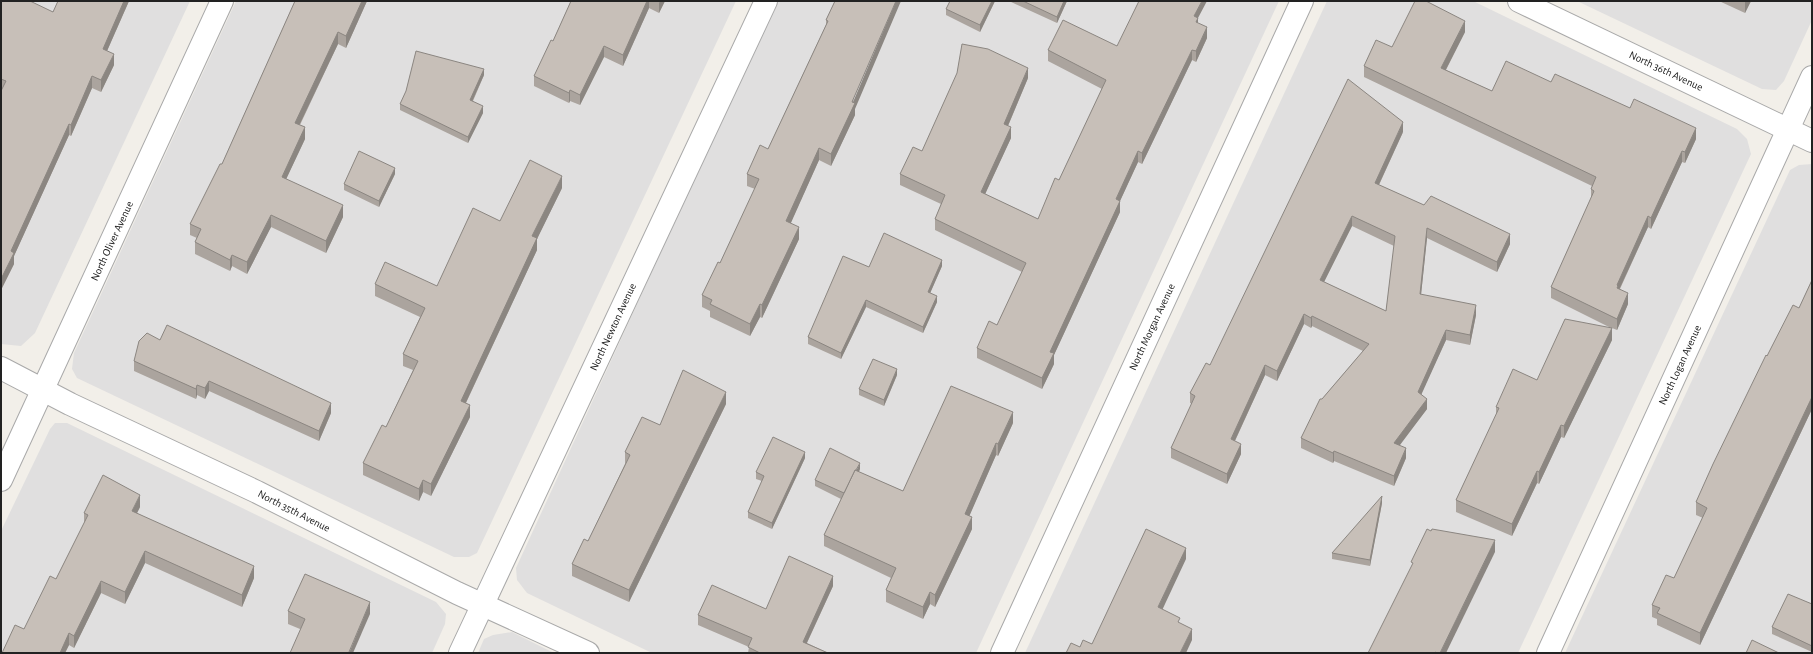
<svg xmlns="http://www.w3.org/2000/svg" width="1813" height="654" viewBox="0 0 1813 654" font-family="'Alegreya Sans',sans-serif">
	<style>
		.residential { fill: #e0dfdf }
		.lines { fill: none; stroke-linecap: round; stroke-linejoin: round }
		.minor-casing { stroke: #a9a9a9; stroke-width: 24 }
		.minor { stroke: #fff; stroke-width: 22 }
		.wall { fill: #aba49e; fill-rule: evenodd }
		.shaded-wall { fill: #8b8681 }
		.building { fill: #c7bfb8; stroke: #8b8681; fill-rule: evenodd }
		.labels { text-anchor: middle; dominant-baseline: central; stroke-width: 3; stroke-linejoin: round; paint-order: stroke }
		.street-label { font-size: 11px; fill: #222; stroke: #fff }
	</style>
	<rect width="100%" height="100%" fill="#f2efe9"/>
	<g class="residential">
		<path d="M1,1H190L35,333L21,346L1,344Z"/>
		<path d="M236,1H736L477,553L469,557H454L77,378L72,369L74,353Z"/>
		<path d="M776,1H1279L976,653H652L527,593L517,580L516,568Z"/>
		<path d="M1327,1H1473L1737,129L1747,139L1751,154L1518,653H1025Z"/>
		<path d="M1577,1H1812V20L1784,81L1776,90L1762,89Z"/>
		<path d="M1812,164V653H1565L1790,170L1799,165Z"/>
		<path d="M55,423H67L436,602L446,614L445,624L432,653H1V531L50,429Z"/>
		<path d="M512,632L554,653H478L484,639L493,635Z"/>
	</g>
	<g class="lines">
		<g class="minor-casing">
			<g id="minor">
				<path d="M1519,1L1812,141"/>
				<path d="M1,368L70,404L257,492L457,593L588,653"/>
				<path d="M1,480L222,1"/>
				<path d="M460,653L766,1"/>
				<path d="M1002,653L1302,1"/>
				<path d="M1548,653L1812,77"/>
			</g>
		</g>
		<use href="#minor" class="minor"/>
	</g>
	<g class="wall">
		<path d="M1,1L53,12L58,1H129L107,51L114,65L101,92L92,88L71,136L69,135L14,256V264L1,290Z"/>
		<path d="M295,1H367L346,48L338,44L300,125L305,139L286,179L343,217L326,253L271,227L247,274L232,266L230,271L195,254V242L197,238L190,235V224L222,164Z"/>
		<path d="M571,1H665L659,13L649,8L623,66L604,57L580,105L570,101L569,103L534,86V76L553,41Z"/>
		<path d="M835,1L855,109V115L831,166L819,160L790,224L799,239L762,318L760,317L750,336L710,317V311L702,307V295L720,263L755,189L747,186V174L768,149L826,25V20Z"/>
		<path d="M995,1L980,32L946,15V9Z"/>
		<path d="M1009,1H1067L1057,23Z"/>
		<path d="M1719,1H1751L1745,13Z"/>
		<path d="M1198,18V24L1207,38L1196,62L1192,60L1142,164L1138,162L1120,201V212L1054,355V364L1042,389L977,358V348L997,325L1022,272L935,230V219L941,204L900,185V174L922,151L1028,78L1008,126L1011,138L985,194L1038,219L1059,180L1102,89L1048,61V50L1117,46Z"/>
		<path d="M1465,32L1446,70L1492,91L1551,82L1696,139L1685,163L1682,162L1651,229L1648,227L1620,289L1628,304L1617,330L1612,328V340L1564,438L1561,437L1539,484L1537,483L1512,536L1456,512V500L1496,416V407L1537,380L1611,328L1551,298V287L1591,199V189L1592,186L1364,77V66L1392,47Z"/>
		<path d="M484,75L473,101L483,113L468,143L400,110V104Z"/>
		<path d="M1403,132L1379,185L1510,244L1497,272L1427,238L1421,295L1476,315L1470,345L1446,340L1421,394L1427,409L1399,445L1406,458L1394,486L1334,461L1333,463L1301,448V438L1322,399L1363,351L1312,326L1311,328L1304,324L1277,381L1265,375L1235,441L1241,454L1227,484L1171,458V448L1192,404L1190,403V393L1210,365ZM1352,226L1394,246L1386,311L1324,282Z"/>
		<path d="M395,174L379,207L344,190V184Z"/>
		<path d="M562,188L537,239V250L466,403L470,417L431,496L423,492L419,501L363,475V463L386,427L413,370L403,366V354L420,317L375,296V284L437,286L500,221Z"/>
		<path d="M942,266L930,293L937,302L923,333L866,307L841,359L808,344V337L869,267Z"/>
		<path d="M1812,280V409L1700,645L1657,625V619L1652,617V605L1674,578L1703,518L1696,515V502L1767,356L1799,308Z"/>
		<path d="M160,340L331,413L319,441L209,391L205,399L197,395L196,399L134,371V361Z"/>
		<path d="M897,375L884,406L859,395V389Z"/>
		<path d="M726,404L629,602L572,576V564L588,541L625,464V452L660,425Z"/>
		<path d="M1013,423L998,456L996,455L969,516L972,529L935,607L930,604L923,619L886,602V590L891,578L824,546V535L841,499L815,486V480L860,469L859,472L903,491Z"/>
		<path d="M805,458L772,529L748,518V512L762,481L756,479V472Z"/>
		<path d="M1382,503L1370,566L1332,559V553Z"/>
		<path d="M140,507L137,513L254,578L242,607L145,563L125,604L101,593L74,648L69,645L65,653H2L24,629L56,579L84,524V513Z"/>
		<path d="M833,586L807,643L828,653H748L749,647L698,625V615L766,609Z"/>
		<path d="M1812,604V652L1772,634V627Z"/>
		<path d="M288,611L370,614L300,629L288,624Z"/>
	</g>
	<g class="shaded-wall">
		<path d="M124,1H129L103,60V49Z"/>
		<path d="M362,1H367L346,48V36Z"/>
		<path d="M647,1H649V8L623,66V55Z"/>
		<path d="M660,1H665L659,13V3Z"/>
		<path d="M896,1H901L855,109V115L831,166V154Z"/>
		<path d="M992,1H995L980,32V25Z"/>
		<path d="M1064,1H1067L1057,23V17Z"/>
		<path d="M1202,1H1207L1198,18V29L1194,16Z"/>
		<path d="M1745,1H1751L1745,13Z"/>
		<path d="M1465,21V32L1441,79V68Z"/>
		<path d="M1207,27V38L1196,62V51Z"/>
		<path d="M338,32V44L295,134V123Z"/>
		<path d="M604,46V57L580,105V95Z"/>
		<path d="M1192,50V60L1142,164V153Z"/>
		<path d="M114,54V65L101,92V80Z"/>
		<path d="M1028,68V78L1004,135V124Z"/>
		<path d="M484,69V75L470,106V100Z"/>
		<path d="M92,76V88L71,136V125Z"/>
		<path d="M570,90V101L569,103V93Z"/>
		<path d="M483,106V113L468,143V137Z"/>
		<path d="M1403,122V132L1375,193V183Z"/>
		<path d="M69,124V135L14,256V264L1,290V279L11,251Z"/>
		<path d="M305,127V139L282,188V177Z"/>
		<path d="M1011,127V138L981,203V192Z"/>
		<path d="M1696,128V139L1685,163V152Z"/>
		<path d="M819,148V160L786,234V221Z"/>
		<path d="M1138,151V162L1120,201V212L1054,355V364L1042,389V378L1050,352L1116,199Z"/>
		<path d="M1682,151V162L1651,229V218Z"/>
		<path d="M395,168V174L379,207V201Z"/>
		<path d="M562,176V188L537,239V250L461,413V401L532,236Z"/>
		<path d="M343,205V217L326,253V241Z"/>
		<path d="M271,215V227L247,274V262Z"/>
		<path d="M1352,216V226L1320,290V280Z"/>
		<path d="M1648,216V227L1618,292L1617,285Z"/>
		<path d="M799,227V239L762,318V305Z"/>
		<path d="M1427,228V238L1420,304V294Z"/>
		<path d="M1510,234V244L1497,272V262Z"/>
		<path d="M232,255V266L230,271V260Z"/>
		<path d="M942,260V266L928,298V292Z"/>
		<path d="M1628,293V304L1617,330V319Z"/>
		<path d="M937,296V302L923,333V327Z"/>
		<path d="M866,300V307L841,359V353Z"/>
		<path d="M760,304V317L750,336V324Z"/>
		<path d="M1476,305V315L1470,345V335Z"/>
		<path d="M1304,314V324L1277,381V371Z"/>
		<path d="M1312,316V326L1311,328V318Z"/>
		<path d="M1612,328V340L1564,438V426Z"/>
		<path d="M1446,330V340L1418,402V392Z"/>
		<path d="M1265,365V375L1231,449V439Z"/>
		<path d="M897,369V375L884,406V400Z"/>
		<path d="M209,381V391L205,399V388Z"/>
		<path d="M197,385V395L196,399V389Z"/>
		<path d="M726,392V404L629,602V590Z"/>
		<path d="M1812,397V409L1700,645V633Z"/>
		<path d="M1427,399V409L1394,453V443Z"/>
		<path d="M331,403V413L319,441V431Z"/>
		<path d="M470,405V417L431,496V484Z"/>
		<path d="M1013,412V423L998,456V444Z"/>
		<path d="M1561,425V437L1539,484V472Z"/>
		<path d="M996,443V455L965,526V514Z"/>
		<path d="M1241,444V454L1227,484V474Z"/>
		<path d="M1406,448V458L1394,486V476Z"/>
		<path d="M1334,451V461L1333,463V453Z"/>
		<path d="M805,452V458L772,529V523Z"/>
		<path d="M860,463V469L845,500V494Z"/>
		<path d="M1537,471V483L1512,536V524Z"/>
		<path d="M423,480V492L419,501V489Z"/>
		<path d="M140,495V507L132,523V511Z"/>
		<path d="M1382,496V503L1370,566V560Z"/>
		<path d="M972,517V529L935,607V595Z"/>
		<path d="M1495,540V552L1446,653H1440Z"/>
		<path d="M1186,548V559L1158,619V607Z"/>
		<path d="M145,551V563L125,604V592Z"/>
		<path d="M254,566V578L242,607V595Z"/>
		<path d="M833,576V586L803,651V642Z"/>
		<path d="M101,581V593L74,648V636Z"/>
		<path d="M930,592V604L923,619V607Z"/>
		<path d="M370,602V614L353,653H349Z"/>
		<path d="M1192,629V640L1186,653H1180Z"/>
		<path d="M69,633V645L65,653H60Z"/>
	</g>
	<g class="building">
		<path d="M1,1H30L53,12L58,1H124L103,49L114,54L101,80L92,76L71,125L69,124L11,251L14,253L1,279V91L6,81L1,79Z"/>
		<path d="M295,1H362L346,36L338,32L295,123L305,127L282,177L343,205L326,241L271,215L247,262L232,255L230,260L195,242L201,229L190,224L220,164H222Z"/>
		<path d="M571,1H647L623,55L604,46L580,95L570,90L569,93L534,76L551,40L553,41Z"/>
		<path d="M835,1H896L852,102L855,103L831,154L819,148L786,221L799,227L762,305L760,304L750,324L710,304L712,300L702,295L718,262L720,263L759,179L747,174L760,145L768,149L828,21L826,20Z"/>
		<path d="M950,1H992L980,25L946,9Z"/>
		<path d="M1023,1H1064L1057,17Z"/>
		<path d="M1139,1H1202L1194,16L1198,18L1196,22L1207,27L1196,51L1192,50L1142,153L1138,151L1116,199L1120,201L1050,352L1054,353L1042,378L977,348L989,321L997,325L1026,263L935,219L945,195L900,174L913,147L922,151L957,73L962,44L988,49L1028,68L1004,124L1011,127L981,192L1038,219L1055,178L1059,180L1106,80L1048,50L1063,20L1117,46Z"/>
		<path d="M1415,1H1426L1465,21L1441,68L1492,91L1506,61L1551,82L1555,74L1630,108L1634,99L1696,128L1685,152L1682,151L1651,218L1648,216L1617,285L1618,286L1617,288L1628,293L1617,319L1551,287L1594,191L1591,189L1596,177L1364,66L1376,40L1392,47Z"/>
		<path d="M416,51L484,69L470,100L483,106L468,137L400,104L406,91Z"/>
		<path d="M1348,79L1403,122L1375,183L1424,205L1431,196L1510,234L1497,262L1427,228L1420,294L1476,305L1470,335L1446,330L1418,392L1427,399L1394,443L1406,448L1394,476L1334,451L1333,453L1301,438L1320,399H1322L1369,344L1312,316L1311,318L1304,314L1277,371L1265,365L1231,439L1241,444L1227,474L1171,448L1195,396L1190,393L1206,363L1210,365ZM1352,216L1395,236L1386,311L1320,280Z"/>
		<path d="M359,151L395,168L379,201L344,184Z"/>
		<path d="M530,160L562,176L532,236L537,238L461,401L470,405L431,484L423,480L419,489L363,463L382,425L386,427L418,361L403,354L425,308L375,284L385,262L437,286L473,208L500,221Z"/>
		<path d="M884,233L942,260L928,292L937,296L923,327L866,300L841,353L808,337L843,256L869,267Z"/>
		<path d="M1812,280V397L1700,633L1657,613L1660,608L1652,605L1666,575L1674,578L1707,508L1696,502L1713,464L1766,355L1767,356L1793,305L1799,308Z"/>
		<path d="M1565,319L1612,328L1564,426L1561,425L1539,472L1537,471L1512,524L1456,500L1499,408L1496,407L1513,369L1537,380Z"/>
		<path d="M167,325L331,403L319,431L209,381L205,388L197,385L196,389L134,361L139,341L147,333L160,340Z"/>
		<path d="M873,359L897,369L884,400L859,389Z"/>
		<path d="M683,370L726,392L629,590L572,564L584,539L588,541L630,455L625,452L642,417L660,425Z"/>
		<path d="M951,386L1013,412L998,444L996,443L965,514L972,517L935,595L930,592L923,607L886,590L896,568L824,535L855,470L903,491Z"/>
		<path d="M773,437L805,452L772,523L748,512L764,476L756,472Z"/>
		<path d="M830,448L860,463L856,470H855L844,493L815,480Z"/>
		<path d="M103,475L140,495L132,511L254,566L242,595L145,551L125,592L101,581L74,636L69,633L60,653H2L15,625L24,629L50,576L56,579L88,515L84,513Z"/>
		<path d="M1382,496L1370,560L1332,553Z"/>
		<path d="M1146,529L1186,548L1158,607L1180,618L1178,622L1192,629L1180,653H1066L1071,643L1080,647L1083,640L1092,644Z"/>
		<path d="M1427,529L1431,531L1432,529L1495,540L1440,653H1437L1435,652L1434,653H1368L1413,563L1411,562Z"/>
		<path d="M789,556L833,576L803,642L828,653H760L748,647L752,638L698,615L712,585L766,609Z"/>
		<path d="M305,574L370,602L349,652L351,653H290L305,619L288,611Z"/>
		<path d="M1788,594L1812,604V646L1772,627Z"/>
		<path d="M1752,640L1779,653H1746Z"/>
	</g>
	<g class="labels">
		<g class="street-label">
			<text transform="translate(1666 71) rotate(25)">North 36th Avenue</text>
			<text transform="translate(112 241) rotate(-65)">North Oliver Avenue</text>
			<text transform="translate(613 327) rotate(-65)">North Newton Avenue</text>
			<text transform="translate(1152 327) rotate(-65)">North Morgan Avenue</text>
			<text transform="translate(1680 365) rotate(-65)">North Logan Avenue</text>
			<text transform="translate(294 511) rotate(27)">North 35th Avenue</text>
		</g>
	</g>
	<rect width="1813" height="654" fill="none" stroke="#222222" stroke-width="4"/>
</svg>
